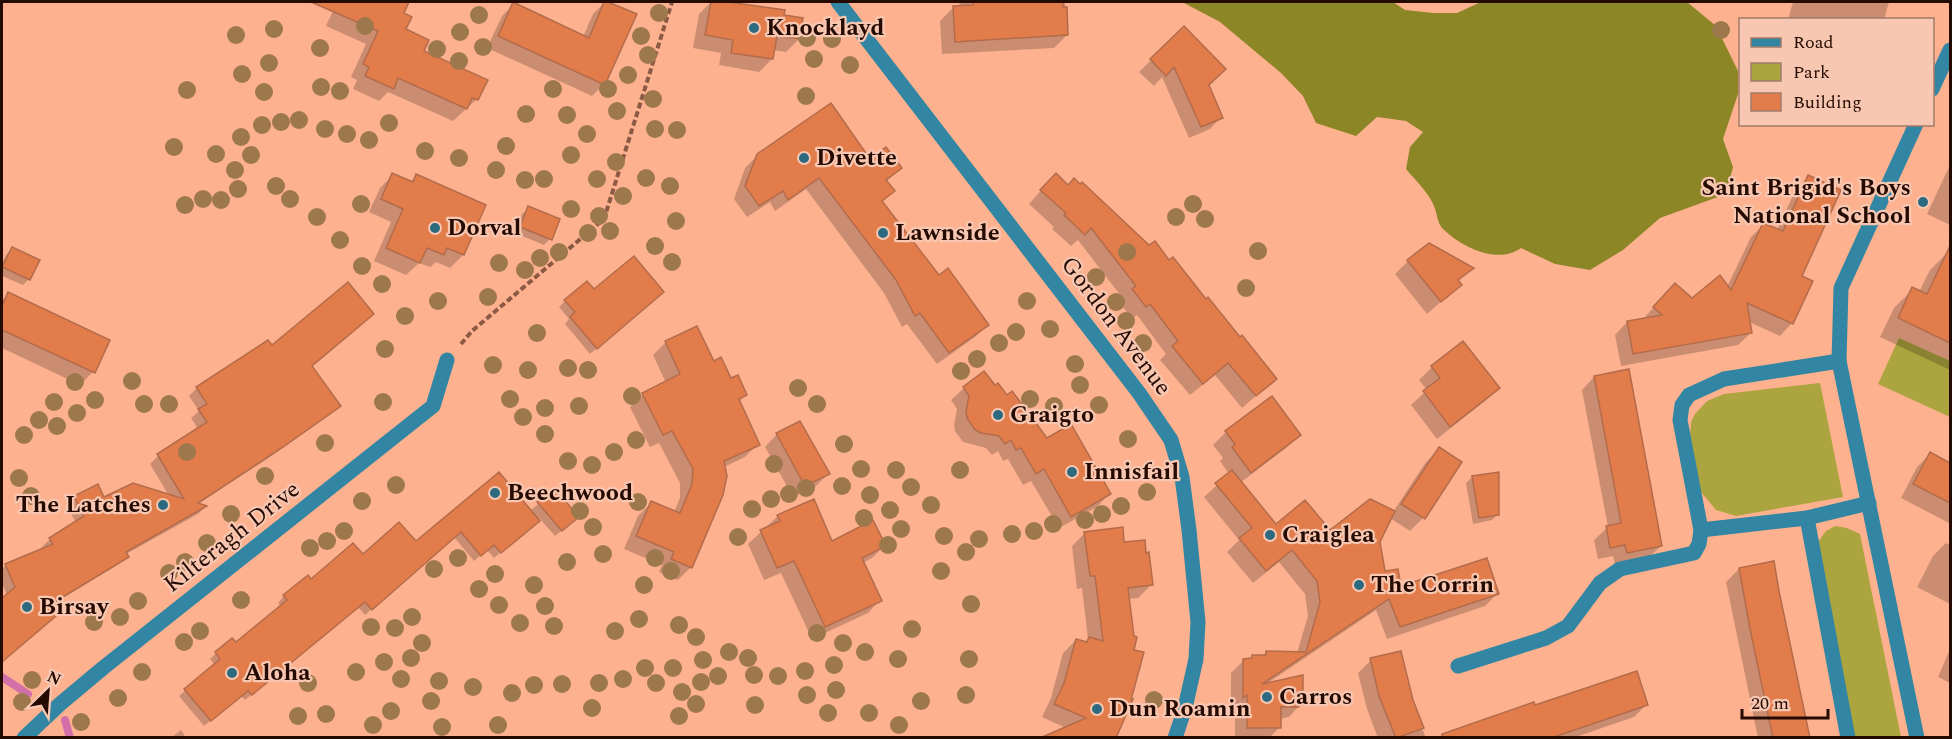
<svg xmlns="http://www.w3.org/2000/svg" width="1952" height="739" viewBox="0 0 1952 739" font-family="Spectral,serif">
	<style>
		.green { fill: #aca43e }
		.forest { fill: #8d8627 }
		.shadow { fill: #0003 }
		.lines { fill: none; stroke-linecap: round; stroke-linejoin: round }
		.stream { stroke: #d370aa; stroke-width: 8 }
		.building { fill: #e27c4b; stroke: #b36c4b; stroke-width: 1.5 }
		.path { stroke: #8c5945; stroke-width: 4; stroke-dasharray: 6 3; stroke-linecap: butt }
		.minor { stroke: #3286a3; stroke-width: 15 }
		.tree { fill: #9d784d }
		.poi-dot { fill: #2c6a80; stroke: #f7c7b2; stroke-width: 2 }
		.labels { text-anchor: middle; dominant-baseline: central; stroke-width: 4.5; stroke-linejoin: round; paint-order: stroke }
		.poi-label { font-size: 24px; font-weight: bold; fill: #250a01; stroke: #f7c7b2; text-anchor: start }
		.street-label { font-size: 24px; fill: #250a01; stroke: #f7c7b2 }
	</style>
	<rect width="100%" height="100%" fill="#feb18f"/>
	<g class="green">
		<path d="M1899,338L1950,361V417L1878,384Z"/>
		<path d="M1820,383L1843,497L1736,516L1716,510L1701,492L1690,437L1691,422L1695,414L1707,401L1724,394Z"/>
		<path d="M1835,526L1847,528L1860,534L1901,737H1853L1818,542L1826,531Z"/>
	</g>
	<path class="forest" d="M1182,2H1393L1405,10L1434,13H1457L1481,2H1687L1716,26L1738,71V94L1723,139L1733,167L1726,194L1660,218L1623,250L1590,270L1555,264L1521,248C1497,265 1461,247 1442,228C1437,222 1437,213 1434,206C1429,193 1415,180 1406,169L1410,147L1423,132L1406,121L1377,117L1356,136L1316,123L1303,96L1281,73L1220,22Z"/>
	<g class="shadow">
		<path d="M337,2H407L402,13L404,30L422,52L477,99L453,121L388,92L379,101L353,89L357,80L351,77L366,44L326,26Z"/>
		<path d="M605,2L635,15L604,84L592,96L487,48L502,16L514,4L583,37L593,14Z"/>
		<path d="M711,2L783,12L782,16L799,39L786,52L773,50L772,59L759,72L719,65L721,53L693,48L699,14Z"/>
		<path d="M959,2H1065L1067,35L1054,48L942,54L940,21L953,8L960,7Z"/>
		<path d="M1793,2H1889L1884,20H1788Z"/>
		<path d="M1184,28L1221,117L1210,129L1189,138L1162,77L1154,86L1139,72Z"/>
		<path d="M758,155L869,161L900,168L886,182L893,191L881,203L939,277L987,325L975,337L937,364L907,324L902,327L884,293L806,189L775,211L770,202L747,217L734,199L745,168Z"/>
		<path d="M1950,165V225L1927,214Z"/>
		<path d="M393,175L410,182L416,176L484,206L463,255L450,268L436,262L430,267L419,263L406,275L374,261L391,222L369,212L380,188Z"/>
		<path d="M1809,177L1800,277L1792,323L1780,336L1749,322L1751,333L1738,345L1621,366L1615,335L1627,322L1643,319L1662,298L1691,300L1727,287L1751,237L1764,224L1777,230L1796,189Z"/>
		<path d="M1067,187L1169,262L1275,379L1242,408L1215,375L1190,395L1160,360L1166,354L1137,315L1132,319L1120,303L1124,300L1078,240L1071,246L1052,229L1054,227L1029,204L1043,188Z"/>
		<path d="M529,208L550,239L544,245L515,233L522,214Z"/>
		<path d="M12,248L29,279L23,285L2,276V263L6,255Z"/>
		<path d="M1949,251H1950V370L1880,337L1894,308L1913,289L1919,292L1930,270Z"/>
		<path d="M1408,261L1471,268L1458,282L1460,285L1427,314L1395,274Z"/>
		<path d="M594,291L656,298L590,354L565,324L569,319L559,307L565,301Z"/>
		<path d="M8,294L93,372L80,385L2,348V301Z"/>
		<path d="M696,328L714,363L746,395L738,402L758,444L745,457L724,467L691,567L678,580L659,572L662,565L624,549L638,516L651,503L674,512L680,498V483L659,443L650,447L630,407L643,394L666,383L653,355L666,342Z"/>
		<path d="M1463,343L1498,388L1485,401L1437,439L1411,405L1427,390L1419,380L1432,367Z"/>
		<path d="M271,347L310,366L339,406L331,414L273,455L198,504L205,507L198,514L126,554L127,556L119,564L50,606L46,624L2,661V600L7,595L2,583V569L6,565L44,549L42,547L50,539L76,523L67,505L75,497L104,499L169,496L150,464L158,456L198,429L191,418L199,411L189,396L197,388Z"/>
		<path d="M984,373L994,387L1047,440L1109,494L1097,507L1059,528L1031,481L1023,485L1008,459L1003,461L998,451L992,455L986,448L963,442L955,431L954,425L957,409L951,400L964,388Z"/>
		<path d="M1594,377L1661,546L1648,558L1615,564L1613,556L1598,559L1594,540L1608,527L1582,390Z"/>
		<path d="M1226,432L1299,435L1286,448L1240,483L1276,526L1329,532L1393,512L1426,462L1439,449L1423,518L1410,531L1390,518L1379,542L1384,572L1400,588L1497,594L1485,606L1387,639L1376,610L1265,685L1301,704L1289,717L1279,719V728L1269,738H1235V706L1231,708V673L1244,660H1250L1253,657H1262L1266,652L1297,653L1308,616L1305,594L1279,562L1253,583L1227,552L1239,540L1204,497L1229,474L1220,461L1223,458L1213,445Z"/>
		<path d="M777,434L828,474L816,486L793,497L765,447Z"/>
		<path d="M1930,454L1950,465L1949,523L1901,498L1917,467Z"/>
		<path d="M1472,477L1498,514L1492,520L1473,524L1466,483Z"/>
		<path d="M554,490L571,523L555,536L540,519L494,558L487,550L474,561L454,537L365,615L358,607L245,700L241,696L204,726L179,696L215,665L210,659L216,653L236,644L281,606L278,603L284,596L311,581L363,556L530,511Z"/>
		<path d="M778,516L831,543L884,546L872,558L863,563L880,600L868,613L812,639L781,573L764,580L748,544Z"/>
		<path d="M1085,533L1123,544L1151,585L1138,598L1128,599L1115,738H1041L1066,728L1042,717L1051,698L1063,653L1076,640L1085,643L1088,639L1082,588L1077,589L1072,546Z"/>
		<path d="M1946,543L1950,545V604L1917,587L1933,556Z"/>
		<path d="M1739,569L1808,738H1758L1726,582Z"/>
		<path d="M1950,649V683L1938,677Z"/>
		<path d="M1371,660L1411,701L1426,738H1378L1367,709L1358,673Z"/>
		<path d="M1533,704L1534,707L1647,704L1634,717L1573,738H1436Z"/>
		<path d="M181,730L186,738H171Z"/>
	</g>
	<g class="lines">
		<g class="stream">
			<path d="M2,677L28,694"/>
			<path d="M65,720L70,738"/>
		</g>
	</g>
	<g class="building">
		<path d="M311,2H409L404,13L412,17L406,29L429,40L424,51L488,80L478,100L472,98L467,109L398,78L394,89L365,76L369,67L363,64L378,31Z"/>
		<path d="M513,2L589,38L604,2H608L637,14L605,85L498,36Z"/>
		<path d="M711,2H728L785,10L784,15L803,18L800,39L777,36L773,59L731,53L733,40L705,35Z"/>
		<path d="M973,2H1063V7H1067L1068,35L955,42L953,6L973,5Z"/>
		<path d="M1184,26L1226,69L1209,85L1223,118L1201,127L1174,67L1166,76L1150,59Z"/>
		<path d="M831,103L870,159L886,147L902,168L886,180L895,191L882,201L939,275L948,268L989,325L949,353L920,313L915,316L896,280L819,178L788,200L783,191L759,206L745,186L757,154Z"/>
		<path d="M392,173L413,182L416,174L486,205L464,255L447,248L444,255L427,248L420,263L386,248L403,209L381,199Z"/>
		<path d="M1056,173L1068,185L1074,178L1080,184L1082,182L1149,245L1155,241L1169,260L1173,257L1206,299L1208,297L1240,337L1242,335L1277,379L1256,396L1228,363L1203,384L1172,346L1178,341L1150,304L1146,307L1132,289L1136,286L1091,228L1085,235L1064,215L1066,213L1040,190Z"/>
		<path d="M1808,175L1841,190L1802,276L1813,281L1793,324L1747,303L1752,333L1633,354L1627,321L1662,315L1653,307L1675,283L1692,298L1720,275L1731,290L1763,223L1783,231Z"/>
		<path d="M528,206L560,219L552,240L520,227Z"/>
		<path d="M1429,243L1474,268L1458,280L1462,285L1441,302L1407,260Z"/>
		<path d="M1950,246V343L1898,318L1912,287L1927,294Z"/>
		<path d="M12,247L40,260L30,280L2,267Z"/>
		<path d="M634,256L664,292L597,349L570,317L575,312L564,300L587,281L594,289Z"/>
		<path d="M348,282L374,314L312,366L341,406L283,447L198,503L207,506L126,552L129,557L51,604L56,616L2,662V598L15,587L5,564L53,544L49,538L84,516L74,496L98,484L104,497L133,483L184,499L157,454L207,422L198,409L207,404L196,387L268,340L272,345Z"/>
		<path d="M8,292L110,340L95,373L2,330V306Z"/>
		<path d="M697,326L714,361L721,357L731,378L738,375L747,395L739,399L760,445L724,461L727,476L723,495L692,568L671,559L674,552L636,536L651,501L680,513L692,484L693,469L672,431L663,435L642,393L680,374L665,341Z"/>
		<path d="M1463,341L1500,388L1450,427L1423,391L1440,378L1431,366Z"/>
		<path d="M1629,369L1662,546L1627,553L1625,545L1610,548L1606,526L1621,523L1594,376Z"/>
		<path d="M984,371L995,385L998,383L1007,395L1012,391L1047,438L1071,424L1111,494L1071,517L1044,469L1036,474L1021,448L1016,450L1011,440L1005,444L999,436L981,433L975,430L967,418L966,411L969,396L963,387Z"/>
		<path d="M1272,396L1301,435L1251,473L1232,447L1235,444L1225,431Z"/>
		<path d="M800,421L830,474L805,486L776,433Z"/>
		<path d="M1439,447L1462,462L1425,519L1401,504Z"/>
		<path d="M1930,452L1950,463V503L1913,484Z"/>
		<path d="M1232,470L1276,524L1305,500L1330,530L1370,499L1395,511L1380,542L1385,571L1398,569L1401,586L1487,558L1499,594L1400,627L1389,599L1262,684L1303,675V705H1299V707H1281V728H1247V695L1243,698V659L1252,658V655H1266V651L1306,652L1320,602L1317,581L1292,550L1266,571L1239,538L1252,528L1215,483Z"/>
		<path d="M499,472L540,521L501,553L494,545L481,556L461,532L372,610L365,602L252,695L248,691L211,721L184,689L220,659L215,652L232,638L236,642L287,600L283,595L308,575L311,579L353,543L363,554L399,522L416,541Z"/>
		<path d="M1499,472V515L1479,518L1472,476Z"/>
		<path d="M554,488L579,517L562,531L537,502Z"/>
		<path d="M814,499L832,541L873,520L886,546L862,558L882,601L825,627L794,561L777,568L760,530L780,521L777,515Z"/>
		<path d="M1123,527L1124,542L1145,540L1146,553L1149,552L1153,585L1128,588L1134,636L1137,637L1134,650L1144,652L1131,700L1133,699L1116,738H1040L1086,718L1054,704L1064,683L1076,639L1087,642L1089,637L1103,641L1095,576H1090L1084,532Z"/>
		<path d="M1774,561L1779,591L1810,738H1773L1750,629L1739,568Z"/>
		<path d="M1401,651L1413,700L1424,728L1396,738L1379,696L1370,658Z"/>
		<path d="M1637,671L1648,705L1551,738H1442V734L1534,702L1535,705Z"/>
	</g>
	<g class="lines">
		<path class="path" d="M461,344L472,331L604,219L672,2"/>
		<g class="minor">
			<path d="M838,2L1139,393L1171,440L1182,477L1189,530L1198,622L1196,659L1185,708L1175,738"/>
			<path d="M1932,89L1950,50"/>
			<path d="M1916,124L1841,288L1839,361L1917,738"/>
			<path d="M1807,518L1848,738"/>
			<path d="M1701,530L1807,518L1869,503"/>
			<path d="M1458,666L1546,638L1568,626L1600,583L1620,569L1694,553L1699,544L1701,530L1680,420L1682,405L1689,395L1724,379L1839,361"/>
			<path d="M24,738L60,704L103,668L433,406L447,360"/>
		</g>
	</g>
	<g class="tree">
		<circle cx="659" cy="13" r="9"/>
		<circle cx="479" cy="15" r="9"/>
		<circle cx="365" cy="26" r="9"/>
		<circle cx="274" cy="29" r="9"/>
		<circle cx="1721" cy="30" r="9"/>
		<circle cx="460" cy="32" r="9"/>
		<circle cx="236" cy="35" r="9"/>
		<circle cx="641" cy="36" r="9"/>
		<circle cx="807" cy="38" r="9"/>
		<circle cx="832" cy="39" r="9"/>
		<circle cx="483" cy="47" r="9"/>
		<circle cx="320" cy="48" r="9"/>
		<circle cx="437" cy="49" r="9"/>
		<circle cx="648" cy="55" r="9"/>
		<circle cx="814" cy="59" r="9"/>
		<circle cx="459" cy="61" r="9"/>
		<circle cx="269" cy="63" r="9"/>
		<circle cx="850" cy="65" r="9"/>
		<circle cx="242" cy="74" r="9"/>
		<circle cx="628" cy="75" r="9"/>
		<circle cx="321" cy="87" r="9"/>
		<circle cx="553" cy="89" r="9"/>
		<circle cx="608" cy="89" r="9"/>
		<circle cx="187" cy="90" r="9"/>
		<circle cx="340" cy="91" r="9"/>
		<circle cx="264" cy="92" r="9"/>
		<circle cx="806" cy="96" r="9"/>
		<circle cx="653" cy="99" r="9"/>
		<circle cx="617" cy="111" r="9"/>
		<circle cx="526" cy="114" r="9"/>
		<circle cx="567" cy="115" r="9"/>
		<circle cx="299" cy="120" r="9"/>
		<circle cx="281" cy="122" r="9"/>
		<circle cx="389" cy="123" r="9"/>
		<circle cx="262" cy="125" r="9"/>
		<circle cx="325" cy="129" r="9"/>
		<circle cx="655" cy="129" r="9"/>
		<circle cx="677" cy="130" r="9"/>
		<circle cx="347" cy="134" r="9"/>
		<circle cx="587" cy="134" r="9"/>
		<circle cx="241" cy="137" r="9"/>
		<circle cx="369" cy="140" r="9"/>
		<circle cx="506" cy="146" r="9"/>
		<circle cx="174" cy="147" r="9"/>
		<circle cx="425" cy="151" r="9"/>
		<circle cx="216" cy="154" r="9"/>
		<circle cx="251" cy="155" r="9"/>
		<circle cx="571" cy="155" r="9"/>
		<circle cx="459" cy="158" r="9"/>
		<circle cx="616" cy="162" r="9"/>
		<circle cx="235" cy="170" r="9"/>
		<circle cx="496" cy="170" r="9"/>
		<circle cx="646" cy="178" r="9"/>
		<circle cx="544" cy="179" r="9"/>
		<circle cx="597" cy="179" r="9"/>
		<circle cx="525" cy="180" r="9"/>
		<circle cx="276" cy="186" r="9"/>
		<circle cx="670" cy="186" r="9"/>
		<circle cx="238" cy="189" r="9"/>
		<circle cx="623" cy="196" r="9"/>
		<circle cx="203" cy="199" r="9"/>
		<circle cx="290" cy="199" r="9"/>
		<circle cx="221" cy="200" r="9"/>
		<circle cx="361" cy="204" r="9"/>
		<circle cx="1193" cy="204" r="9"/>
		<circle cx="185" cy="205" r="9"/>
		<circle cx="571" cy="209" r="9"/>
		<circle cx="599" cy="216" r="9"/>
		<circle cx="317" cy="217" r="9"/>
		<circle cx="1176" cy="217" r="9"/>
		<circle cx="1205" cy="219" r="9"/>
		<circle cx="676" cy="221" r="9"/>
		<circle cx="610" cy="231" r="9"/>
		<circle cx="588" cy="233" r="9"/>
		<circle cx="340" cy="240" r="9"/>
		<circle cx="655" cy="246" r="9"/>
		<circle cx="1258" cy="251" r="9"/>
		<circle cx="559" cy="252" r="9"/>
		<circle cx="1127" cy="252" r="9"/>
		<circle cx="540" cy="258" r="9"/>
		<circle cx="672" cy="262" r="9"/>
		<circle cx="499" cy="263" r="9"/>
		<circle cx="362" cy="266" r="9"/>
		<circle cx="525" cy="270" r="9"/>
		<circle cx="1096" cy="277" r="9"/>
		<circle cx="382" cy="284" r="9"/>
		<circle cx="1246" cy="288" r="9"/>
		<circle cx="488" cy="297" r="9"/>
		<circle cx="438" cy="301" r="9"/>
		<circle cx="1027" cy="301" r="9"/>
		<circle cx="1116" cy="302" r="9"/>
		<circle cx="405" cy="316" r="9"/>
		<circle cx="1126" cy="321" r="9"/>
		<circle cx="1050" cy="329" r="9"/>
		<circle cx="1016" cy="332" r="9"/>
		<circle cx="537" cy="333" r="9"/>
		<circle cx="999" cy="343" r="9"/>
		<circle cx="1143" cy="343" r="9"/>
		<circle cx="385" cy="349" r="9"/>
		<circle cx="977" cy="359" r="9"/>
		<circle cx="1075" cy="364" r="9"/>
		<circle cx="493" cy="365" r="9"/>
		<circle cx="568" cy="368" r="9"/>
		<circle cx="528" cy="370" r="9"/>
		<circle cx="588" cy="370" r="9"/>
		<circle cx="961" cy="371" r="9"/>
		<circle cx="132" cy="381" r="9"/>
		<circle cx="75" cy="382" r="9"/>
		<circle cx="1080" cy="385" r="9"/>
		<circle cx="798" cy="388" r="9"/>
		<circle cx="632" cy="396" r="9"/>
		<circle cx="510" cy="399" r="9"/>
		<circle cx="1030" cy="399" r="9"/>
		<circle cx="95" cy="400" r="9"/>
		<circle cx="54" cy="402" r="9"/>
		<circle cx="383" cy="402" r="9"/>
		<circle cx="144" cy="404" r="9"/>
		<circle cx="169" cy="404" r="9"/>
		<circle cx="817" cy="404" r="9"/>
		<circle cx="1099" cy="405" r="9"/>
		<circle cx="579" cy="406" r="9"/>
		<circle cx="1054" cy="406" r="9"/>
		<circle cx="545" cy="408" r="9"/>
		<circle cx="77" cy="413" r="9"/>
		<circle cx="523" cy="417" r="9"/>
		<circle cx="39" cy="420" r="9"/>
		<circle cx="57" cy="426" r="9"/>
		<circle cx="545" cy="434" r="9"/>
		<circle cx="24" cy="435" r="9"/>
		<circle cx="1128" cy="439" r="9"/>
		<circle cx="636" cy="440" r="9"/>
		<circle cx="325" cy="443" r="9"/>
		<circle cx="844" cy="444" r="9"/>
		<circle cx="187" cy="452" r="9"/>
		<circle cx="614" cy="452" r="9"/>
		<circle cx="568" cy="461" r="9"/>
		<circle cx="774" cy="464" r="9"/>
		<circle cx="592" cy="465" r="9"/>
		<circle cx="861" cy="469" r="9"/>
		<circle cx="896" cy="470" r="9"/>
		<circle cx="960" cy="470" r="9"/>
		<circle cx="265" cy="476" r="9"/>
		<circle cx="19" cy="478" r="9"/>
		<circle cx="396" cy="485" r="9"/>
		<circle cx="842" cy="486" r="9"/>
		<circle cx="911" cy="487" r="9"/>
		<circle cx="806" cy="488" r="9"/>
		<circle cx="1147" cy="492" r="9"/>
		<circle cx="789" cy="494" r="9"/>
		<circle cx="870" cy="495" r="9"/>
		<circle cx="31" cy="496" r="9"/>
		<circle cx="771" cy="499" r="9"/>
		<circle cx="362" cy="501" r="9"/>
		<circle cx="638" cy="502" r="9"/>
		<circle cx="931" cy="505" r="9"/>
		<circle cx="1121" cy="506" r="9"/>
		<circle cx="752" cy="509" r="9"/>
		<circle cx="890" cy="510" r="9"/>
		<circle cx="580" cy="511" r="9"/>
		<circle cx="231" cy="514" r="9"/>
		<circle cx="1102" cy="514" r="9"/>
		<circle cx="864" cy="518" r="9"/>
		<circle cx="1085" cy="520" r="9"/>
		<circle cx="1053" cy="524" r="9"/>
		<circle cx="593" cy="527" r="9"/>
		<circle cx="901" cy="529" r="9"/>
		<circle cx="344" cy="531" r="9"/>
		<circle cx="1034" cy="531" r="9"/>
		<circle cx="1012" cy="534" r="9"/>
		<circle cx="944" cy="536" r="9"/>
		<circle cx="738" cy="537" r="9"/>
		<circle cx="979" cy="539" r="9"/>
		<circle cx="327" cy="541" r="9"/>
		<circle cx="207" cy="543" r="9"/>
		<circle cx="888" cy="545" r="9"/>
		<circle cx="310" cy="548" r="9"/>
		<circle cx="966" cy="552" r="9"/>
		<circle cx="603" cy="554" r="9"/>
		<circle cx="458" cy="558" r="9"/>
		<circle cx="655" cy="558" r="9"/>
		<circle cx="185" cy="562" r="9"/>
		<circle cx="567" cy="562" r="9"/>
		<circle cx="434" cy="569" r="9"/>
		<circle cx="671" cy="571" r="9"/>
		<circle cx="941" cy="571" r="9"/>
		<circle cx="169" cy="573" r="9"/>
		<circle cx="495" cy="574" r="9"/>
		<circle cx="534" cy="585" r="9"/>
		<circle cx="644" cy="585" r="9"/>
		<circle cx="479" cy="589" r="9"/>
		<circle cx="241" cy="600" r="9"/>
		<circle cx="138" cy="601" r="9"/>
		<circle cx="971" cy="604" r="9"/>
		<circle cx="499" cy="605" r="9"/>
		<circle cx="545" cy="606" r="9"/>
		<circle cx="120" cy="617" r="9"/>
		<circle cx="412" cy="617" r="9"/>
		<circle cx="639" cy="619" r="9"/>
		<circle cx="94" cy="622" r="9"/>
		<circle cx="520" cy="623" r="9"/>
		<circle cx="679" cy="625" r="9"/>
		<circle cx="554" cy="626" r="9"/>
		<circle cx="371" cy="627" r="9"/>
		<circle cx="395" cy="628" r="9"/>
		<circle cx="912" cy="629" r="9"/>
		<circle cx="200" cy="631" r="9"/>
		<circle cx="615" cy="631" r="9"/>
		<circle cx="817" cy="633" r="9"/>
		<circle cx="696" cy="637" r="9"/>
		<circle cx="184" cy="642" r="9"/>
		<circle cx="422" cy="643" r="9"/>
		<circle cx="843" cy="643" r="9"/>
		<circle cx="729" cy="652" r="9"/>
		<circle cx="865" cy="652" r="9"/>
		<circle cx="411" cy="658" r="9"/>
		<circle cx="748" cy="658" r="9"/>
		<circle cx="898" cy="659" r="9"/>
		<circle cx="969" cy="659" r="9"/>
		<circle cx="703" cy="660" r="9"/>
		<circle cx="384" cy="662" r="9"/>
		<circle cx="834" cy="665" r="9"/>
		<circle cx="645" cy="668" r="9"/>
		<circle cx="673" cy="668" r="9"/>
		<circle cx="805" cy="671" r="9"/>
		<circle cx="142" cy="672" r="9"/>
		<circle cx="356" cy="672" r="9"/>
		<circle cx="754" cy="675" r="9"/>
		<circle cx="718" cy="676" r="9"/>
		<circle cx="778" cy="676" r="9"/>
		<circle cx="401" cy="679" r="9"/>
		<circle cx="623" cy="679" r="9"/>
		<circle cx="32" cy="680" r="9"/>
		<circle cx="439" cy="681" r="9"/>
		<circle cx="701" cy="682" r="9"/>
		<circle cx="308" cy="683" r="9"/>
		<circle cx="599" cy="683" r="9"/>
		<circle cx="656" cy="683" r="9"/>
		<circle cx="562" cy="684" r="9"/>
		<circle cx="534" cy="685" r="9"/>
		<circle cx="473" cy="687" r="9"/>
		<circle cx="836" cy="690" r="9"/>
		<circle cx="682" cy="692" r="9"/>
		<circle cx="512" cy="693" r="9"/>
		<circle cx="807" cy="695" r="9"/>
		<circle cx="966" cy="695" r="9"/>
		<circle cx="118" cy="698" r="9"/>
		<circle cx="1154" cy="700" r="9"/>
		<circle cx="431" cy="701" r="9"/>
		<circle cx="921" cy="701" r="9"/>
		<circle cx="22" cy="702" r="9"/>
		<circle cx="696" cy="704" r="9"/>
		<circle cx="755" cy="705" r="9"/>
		<circle cx="592" cy="708" r="9"/>
		<circle cx="391" cy="711" r="9"/>
		<circle cx="828" cy="713" r="9"/>
		<circle cx="869" cy="713" r="9"/>
		<circle cx="326" cy="714" r="9"/>
		<circle cx="298" cy="716" r="9"/>
		<circle cx="679" cy="716" r="9"/>
		<circle cx="81" cy="722" r="9"/>
		<circle cx="373" cy="725" r="9"/>
		<circle cx="498" cy="725" r="9"/>
		<circle cx="899" cy="725" r="9"/>
		<circle cx="442" cy="727" r="9"/>
	</g>
	<g class="poi-dot">
		<circle cx="754" cy="28" r="6"/>
		<circle cx="804" cy="158" r="6"/>
		<circle cx="1923" cy="202" r="6"/>
		<circle cx="435" cy="228" r="6"/>
		<circle cx="883" cy="233" r="6"/>
		<circle cx="998" cy="415" r="6"/>
		<circle cx="1072" cy="472" r="6"/>
		<circle cx="495" cy="493" r="6"/>
		<circle cx="163" cy="505" r="6"/>
		<circle cx="1270" cy="535" r="6"/>
		<circle cx="1359" cy="585" r="6"/>
		<circle cx="27" cy="607" r="6"/>
		<circle cx="232" cy="673" r="6"/>
		<circle cx="1267" cy="697" r="6"/>
		<circle cx="1097" cy="709" r="6"/>
	</g>
	<g class="labels">
		<g class="poi-label">
			<text x="766" y="28">Knocklayd</text>
			<text x="816" y="158">Divette</text>
			<text x="1911" y="188" text-anchor="end">Saint Brigid's Boys<tspan x="1911" dy="28">National School</tspan></text>
			<text x="447" y="228">Dorval</text>
			<text x="895" y="233">Lawnside</text>
			<text x="1010" y="415">Graigto</text>
			<text x="1084" y="472">Innisfail</text>
			<text x="507" y="493">Beechwood</text>
			<text x="151" y="505" text-anchor="end">The Latches</text>
			<text x="1282" y="535">Craiglea</text>
			<text x="1371" y="585">The Corrin</text>
			<text x="39" y="607">Birsay</text>
			<text x="244" y="673">Aloha</text>
			<text x="1279" y="697">Carros</text>
			<text x="1109" y="709">Dun Roamin</text>
		</g>
		<g class="street-label">
			<text transform="translate(1116 326) rotate(53)">Gordon Avenue</text>
			<text transform="translate(232 537) rotate(-38)">Kilteragh Drive</text>
		</g>
	</g>
	<rect width="1952" height="739" fill="none" stroke="#250a01" stroke-width="6"/>
	<rect x="1739" y="18" width="195" height="108" fill="#f7c7b2" stroke="#a37b6b" stroke-width="1.5"/>
	<rect x="1751" y="38" width="30" height="9" fill="#3286a3" stroke="#a37b6b" stroke-width="1.5"/>
	<text x="1793" y="48" font-size="18" fill="#250a01">Road</text>
	<rect x="1751" y="63" width="30" height="18" fill="#aca43e" stroke="#a37b6b" stroke-width="1.5"/>
	<text x="1793" y="78" font-size="18" fill="#250a01">Park</text>
	<rect x="1751" y="93" width="30" height="18" fill="#e27c4b" stroke="#a37b6b" stroke-width="1.5"/>
	<text x="1793" y="108" font-size="18" fill="#250a01">Building</text>
	<g transform="translate(48 691) rotate(25)" stroke="#f7c7b2" stroke-width="4.5" paint-order="stroke">
	<path d="M0-4.5L10 22L0 15L-10 22Z" fill="#250a01"/>
	<text y="-9" font-size="16" font-weight="bold" text-anchor="middle" fill="#250a01">N</text>
	</g>
	<path d="M1742 709v9h86v-9" fill="none" stroke="#250a01" stroke-width="3"/>
	<text x="1751" y="709" font-size="18" fill="#250a01" stroke="#f7c7b2" stroke-width="4.5" paint-order="stroke">20 m</text>
</svg>
